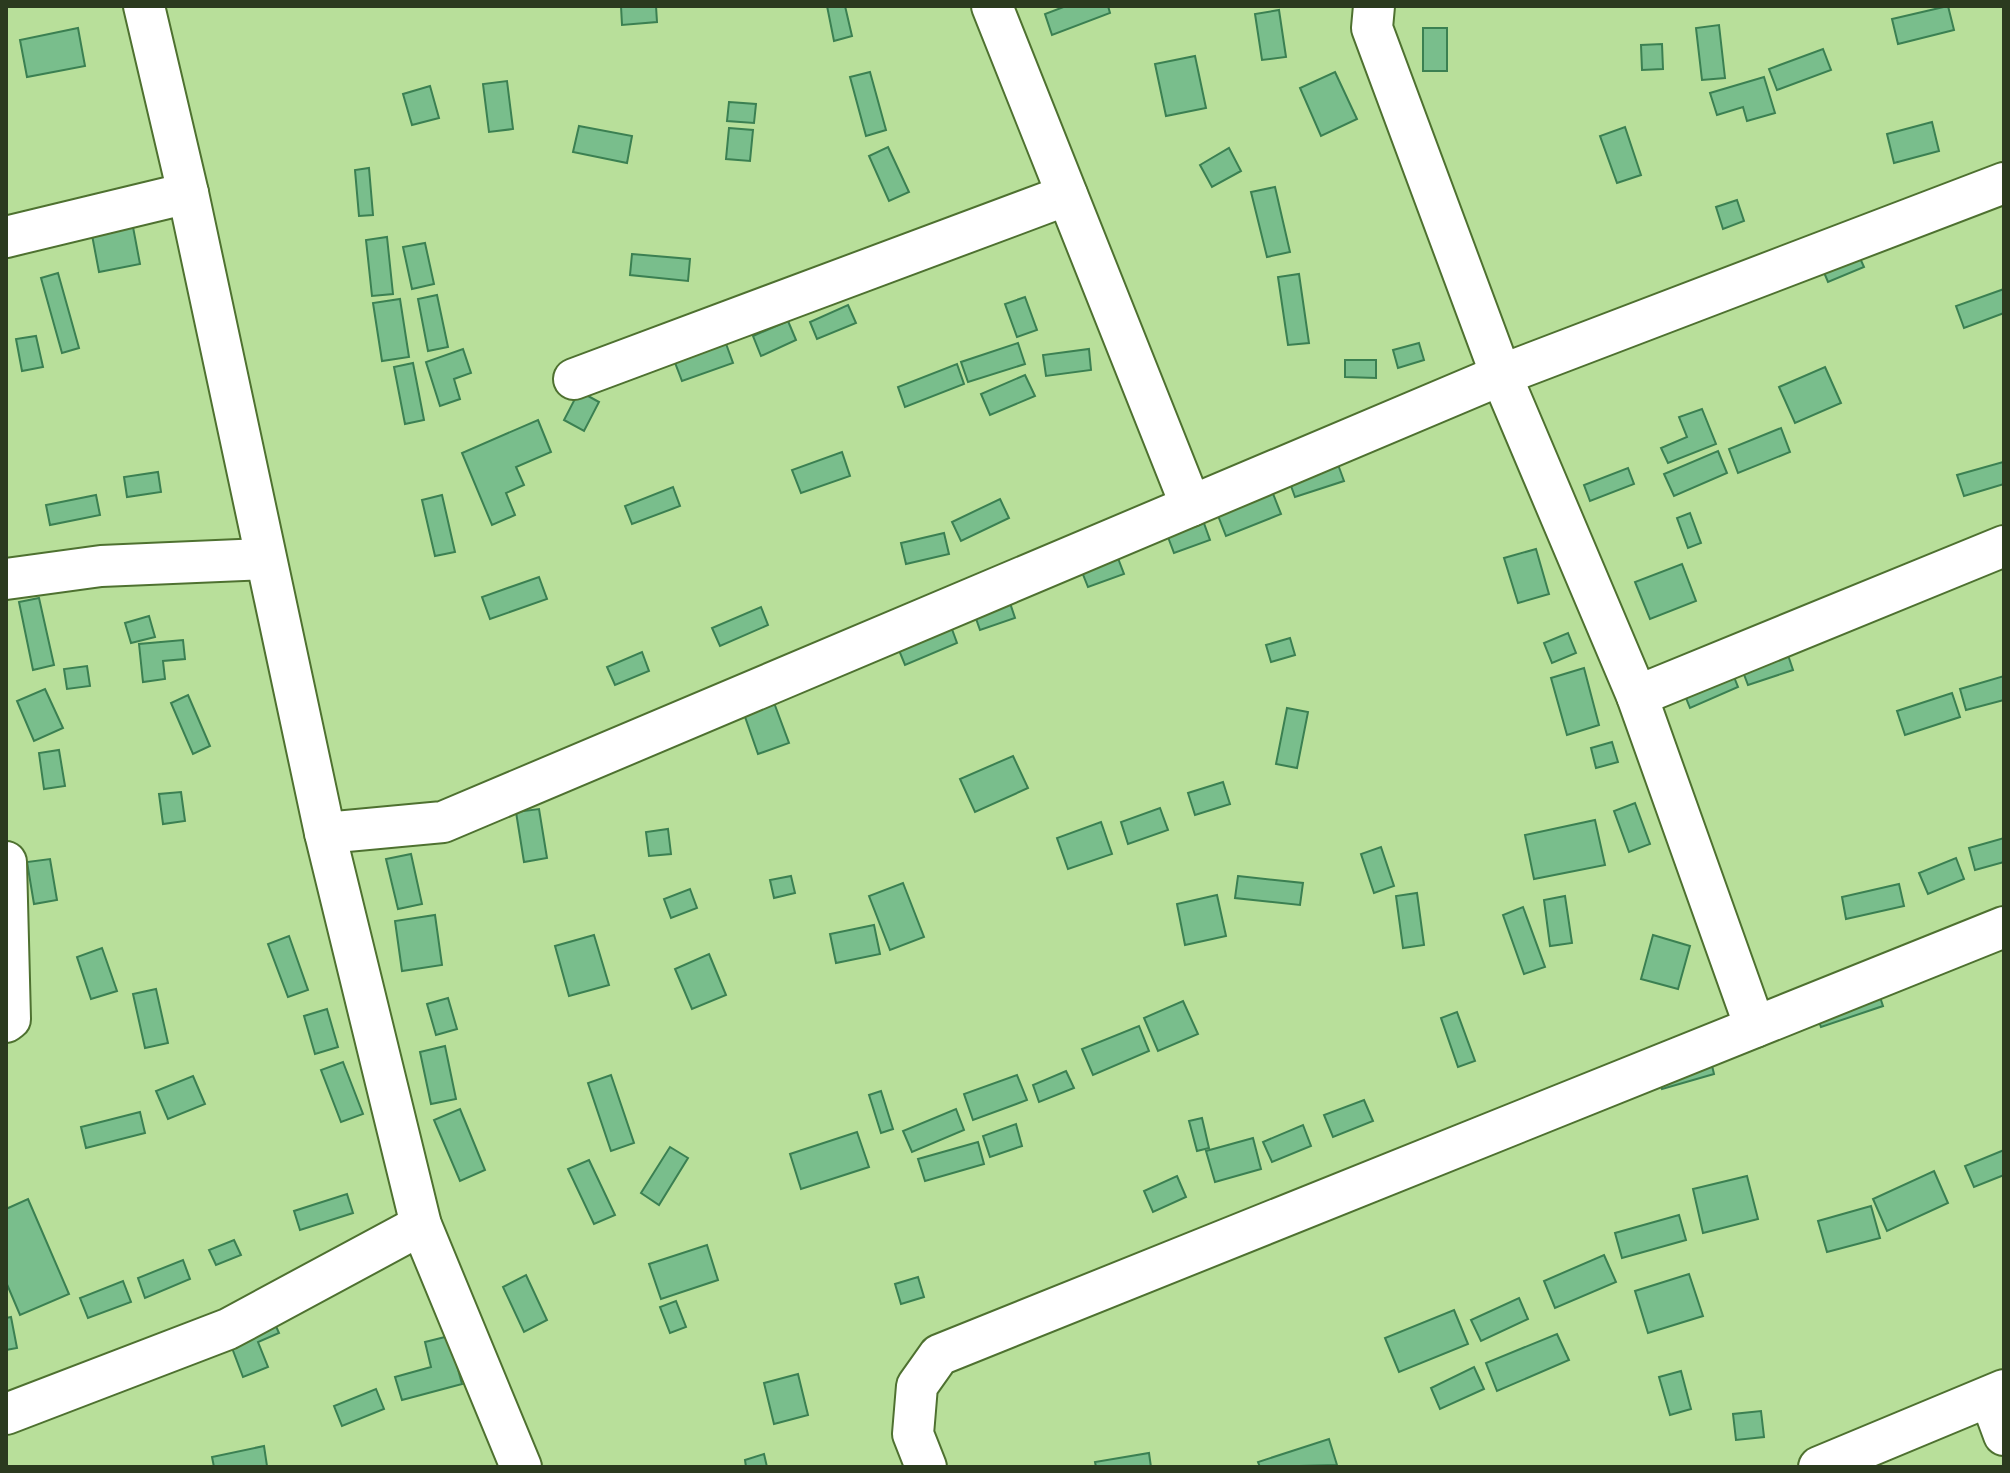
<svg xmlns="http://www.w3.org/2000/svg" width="2010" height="1473" viewBox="0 0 2010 1473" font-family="Helvetica,sans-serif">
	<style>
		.building { fill: #79be8c; stroke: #3b8052; stroke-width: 2 }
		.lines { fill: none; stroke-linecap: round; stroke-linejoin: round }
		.minor-casing { stroke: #4e7130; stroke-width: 44 }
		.minor { stroke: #fff; stroke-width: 40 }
	</style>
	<rect width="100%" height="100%" fill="#b8df9a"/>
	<g class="building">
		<path d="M621,6H656L657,22L622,25Z"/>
		<path d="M827,6H845L852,36L834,41Z"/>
		<path d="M1066,6H1108L1110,13L1052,35L1045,14Z"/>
		<path d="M1948,6L1954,30L1898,44L1892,19Z"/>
		<path d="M1279,10L1286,57L1262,60L1255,14Z"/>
		<path d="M1719,25L1725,78L1702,80L1696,28Z"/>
		<path d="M78,28L85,66L27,77L20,40Z"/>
		<rect x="1423" y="28" width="24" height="43"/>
		<path d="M1662,44L1663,69L1642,70L1641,45Z"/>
		<path d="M1823,49L1831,70L1777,90L1769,69Z"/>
		<path d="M1195,56L1206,108L1166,116L1155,64Z"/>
		<path d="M870,72L886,130L866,136L850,77Z"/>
		<path d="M1335,72L1357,119L1321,136L1300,88Z"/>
		<path d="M1764,77L1775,113L1747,121L1743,107L1717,115L1710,93Z"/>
		<path d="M507,81L513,129L489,132L483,84Z"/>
		<path d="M430,86L439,118L412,125L403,94Z"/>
		<path d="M729,102L756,104L754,123L727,121Z"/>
		<path d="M1932,122L1939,151L1894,163L1887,134Z"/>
		<path d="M579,126L632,136L627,163L573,152Z"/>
		<path d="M1625,127L1641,175L1617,183L1600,136Z"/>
		<path d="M729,128L753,130L750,161L726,159Z"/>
		<path d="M888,147L909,192L889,201L869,156Z"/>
		<path d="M1229,148L1241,171L1212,187L1200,165Z"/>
		<path d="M369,168L373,215L359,216L355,170Z"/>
		<path d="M1275,187L1290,252L1267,257L1251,192Z"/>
		<path d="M1737,200L1744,221L1723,229L1716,207Z"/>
		<path d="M133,227L140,264L99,272L92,235Z"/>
		<path d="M387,237L393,294L372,296L366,240Z"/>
		<path d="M425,243L434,284L412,289L403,247Z"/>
		<path d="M1855,247L1864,267L1828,282L1820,263Z"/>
		<path d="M632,254L690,259L688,281L630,275Z"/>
		<path d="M58,273L79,348L62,353L41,278Z"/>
		<path d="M1299,274L1309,343L1288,345L1278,277Z"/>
		<path d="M2004,289V313L1964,328L1956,306Z"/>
		<path d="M437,295L448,347L428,351L418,299Z"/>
		<path d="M1025,297L1037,330L1017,337L1005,304Z"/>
		<path d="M400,299L409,357L382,361L373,303Z"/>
		<path d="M848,305L856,323L817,339L810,322Z"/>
		<path d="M788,321L796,340L761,356L753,336Z"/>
		<path d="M36,336L43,367L22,371L16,339Z"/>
		<path d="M725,341L733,363L682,381L674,360Z"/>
		<path d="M1018,343L1025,364L968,382L961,362Z"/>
		<path d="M1419,343L1424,360L1398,368L1393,350Z"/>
		<path d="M463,349L471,373L454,379L460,399L440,406L426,362Z"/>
		<path d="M1089,349L1091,370L1046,376L1043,355Z"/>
		<path d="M1345,360H1376V378L1345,377Z"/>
		<path d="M413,363L424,420L405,424L394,367Z"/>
		<path d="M957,364L964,384L905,407L898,387Z"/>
		<path d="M1825,367L1841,403L1795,423L1779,387Z"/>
		<path d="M1025,375L1035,396L990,415L981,394Z"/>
		<path d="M579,391L599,402L584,431L564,420Z"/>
		<path d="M1702,409L1716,444L1668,463L1661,448L1687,437L1679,417Z"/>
		<path d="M538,420L551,452L516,467L524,485L506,493L515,515L492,525L462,453Z"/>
		<path d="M1781,428L1790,452L1738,473L1729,449Z"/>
		<path d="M1718,451L1727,473L1674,496L1664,474Z"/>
		<path d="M842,452L850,476L801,493L792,470Z"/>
		<path d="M1336,459L1344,481L1295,497L1287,475Z"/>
		<path d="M2003,462L2004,484L1964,496L1957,475Z"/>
		<path d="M1628,468L1634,484L1590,501L1584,485Z"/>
		<path d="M158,472L161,492L127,497L124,477Z"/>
		<path d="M1270,486L1281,514L1226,536L1215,508Z"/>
		<path d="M673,487L680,506L632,524L625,506Z"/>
		<path d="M96,495L100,515L50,525L46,505Z"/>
		<path d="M442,495L455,552L435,556L422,500Z"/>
		<path d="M1000,499L1009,518L961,541L952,522Z"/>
		<path d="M1690,513L1701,543L1688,548L1677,518Z"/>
		<path d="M1201,515L1210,540L1174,553L1165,529Z"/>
		<path d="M944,533L949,554L906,564L901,543Z"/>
		<path d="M1536,549L1549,594L1518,603L1504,558Z"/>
		<path d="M1116,553L1124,574L1088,587L1080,567Z"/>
		<path d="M1682,564L1696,601L1650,619L1635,582Z"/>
		<path d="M539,577L547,599L490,619L482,597Z"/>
		<path d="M1008,597L1015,618L980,630L973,610Z"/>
		<path d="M39,598L54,665L33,670L19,602Z"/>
		<path d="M761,607L768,625L720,646L712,628Z"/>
		<path d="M149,616L155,637L131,643L125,623Z"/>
		<path d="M949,621L957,643L905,665L896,643Z"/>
		<path d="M1568,633L1576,653L1552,663L1544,643Z"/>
		<path d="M1290,638L1295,655L1271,662L1266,645Z"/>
		<path d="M183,640L185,659L163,661L165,679L143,682L139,644Z"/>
		<path d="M1786,649L1793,670L1748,685L1740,664Z"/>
		<path d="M642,652L649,671L615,685L607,667Z"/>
		<path d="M87,666L90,686L67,689L64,669Z"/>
		<path d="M1730,667L1738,687L1690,708L1682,688Z"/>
		<path d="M1584,668L1599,725L1567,735L1551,678Z"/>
		<path d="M2004,676V700L1966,710L1960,689Z"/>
		<path d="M45,689L63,728L34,741L17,701Z"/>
		<path d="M1952,693L1960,717L1905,735L1897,711Z"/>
		<path d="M188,695L210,746L193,754L171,703Z"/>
		<path d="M773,700L789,743L758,754L743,711Z"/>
		<path d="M1287,708L1308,712L1297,768L1276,764Z"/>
		<path d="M1612,742L1618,762L1596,768L1591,748Z"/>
		<path d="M59,750L65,786L44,789L39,753Z"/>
		<path d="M1013,756L1028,788L975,812L960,779Z"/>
		<path d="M1223,782L1230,804L1195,815L1188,793Z"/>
		<path d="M181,792L185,821L163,824L159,794Z"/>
		<path d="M1635,803L1650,844L1629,852L1614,811Z"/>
		<path d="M1160,808L1168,830L1128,844L1121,822Z"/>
		<path d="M539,809L547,858L524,862L516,812Z"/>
		<path d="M1595,820L1605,865L1534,879L1525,835Z"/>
		<path d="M1101,822L1112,854L1068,869L1057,838Z"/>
		<path d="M668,829L671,854L649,856L646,832Z"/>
		<path d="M2004,838V862L1975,870L1969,848Z"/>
		<path d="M1381,847L1394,886L1374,893L1361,854Z"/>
		<path d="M411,854L422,904L398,909L386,859Z"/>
		<path d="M1956,858L1964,879L1928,894L1919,873Z"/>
		<path d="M50,859L57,900L34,904L27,862Z"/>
		<path d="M791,876L795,893L774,898L770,880Z"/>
		<path d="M1238,876L1303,883L1300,905L1235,898Z"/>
		<path d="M903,883L924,937L890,950L869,896Z"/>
		<path d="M1899,884L1904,906L1846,919L1842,897Z"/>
		<path d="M690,889L697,908L671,918L664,899Z"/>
		<path d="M1417,893L1424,945L1403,948L1396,896Z"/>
		<path d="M1217,895L1226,936L1185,945L1177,904Z"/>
		<path d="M1565,896L1572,943L1550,946L1544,900Z"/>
		<path d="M1523,907L1545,967L1524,974L1503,915Z"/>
		<path d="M435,915L442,965L402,971L395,921Z"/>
		<path d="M874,925L880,954L836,963L830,934Z"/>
		<path d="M594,935L609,985L569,996L555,946Z"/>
		<path d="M1653,935L1690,946L1678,989L1641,979Z"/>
		<path d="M289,936L308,990L288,997L268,944Z"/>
		<path d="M102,948L117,991L91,999L77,957Z"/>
		<path d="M709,954L726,995L692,1009L675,969Z"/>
		<path d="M1875,982L1883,1006L1821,1027L1812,1002Z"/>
		<path d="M156,989L168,1043L145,1048L133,994Z"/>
		<path d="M448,998L457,1029L436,1035L427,1004Z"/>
		<path d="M1183,1001L1198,1034L1158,1051L1144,1018Z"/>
		<path d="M327,1009L338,1047L315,1054L304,1016Z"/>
		<path d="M1457,1012L1475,1061L1458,1067L1441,1018Z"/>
		<path d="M1139,1026L1149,1051L1093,1075L1082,1049Z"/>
		<path d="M445,1046L456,1099L431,1104L420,1052Z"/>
		<path d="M1709,1053L1714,1074L1662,1089L1656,1068Z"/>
		<path d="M343,1062L363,1114L341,1122L321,1070Z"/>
		<path d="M1066,1071L1074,1088L1039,1102L1033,1085Z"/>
		<path d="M611,1075L634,1143L611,1151L588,1083Z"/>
		<path d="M1017,1075L1027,1100L973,1120L964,1094Z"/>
		<path d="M193,1076L205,1104L168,1119L156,1091Z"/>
		<path d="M881,1091L893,1129L881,1133L869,1095Z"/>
		<path d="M1364,1100L1373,1121L1333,1137L1324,1115Z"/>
		<path d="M460,1109L485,1170L460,1181L434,1120Z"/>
		<path d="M956,1109L964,1130L912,1152L903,1131Z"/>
		<path d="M140,1112L145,1133L86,1148L81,1127Z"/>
		<path d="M1202,1118L1209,1148L1197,1151L1189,1121Z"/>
		<path d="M1016,1124L1022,1146L990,1157L983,1136Z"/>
		<path d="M1303,1125L1311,1146L1272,1162L1263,1142Z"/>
		<path d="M857,1132L869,1167L801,1189L790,1154Z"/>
		<path d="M1253,1138L1261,1169L1215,1182L1206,1151Z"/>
		<path d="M978,1142L984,1164L925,1181L918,1159Z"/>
		<path d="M670,1147L688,1158L659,1205L641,1193Z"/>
		<path d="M2004,1150V1175L1974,1187L1965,1166Z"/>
		<path d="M589,1160L615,1215L594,1224L568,1169Z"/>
		<path d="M1934,1171L1948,1203L1887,1231L1873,1199Z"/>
		<path d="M1177,1176L1186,1197L1153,1212L1144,1191Z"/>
		<path d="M1747,1176L1758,1219L1703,1233L1693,1189Z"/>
		<path d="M347,1194L353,1213L300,1230L294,1211Z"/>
		<path d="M28,1199L69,1294L20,1315L6,1282V1209Z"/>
		<path d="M1871,1206L1880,1238L1827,1252L1818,1221Z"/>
		<path d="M1679,1215L1686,1240L1622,1258L1615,1233Z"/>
		<path d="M234,1240L241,1255L216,1265L209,1250Z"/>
		<path d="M707,1245L718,1280L661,1299L649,1264Z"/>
		<path d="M1604,1255L1616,1282L1555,1308L1544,1281Z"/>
		<path d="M183,1260L190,1279L145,1298L138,1278Z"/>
		<path d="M1689,1274L1703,1316L1648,1333L1635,1291Z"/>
		<path d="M526,1275L547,1320L524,1332L503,1287Z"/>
		<path d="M918,1277L924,1297L901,1304L895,1284Z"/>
		<path d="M123,1281L131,1302L88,1318L80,1298Z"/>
		<path d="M1519,1298L1528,1319L1481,1341L1471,1320Z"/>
		<path d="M676,1301L686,1327L670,1333L660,1307Z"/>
		<path d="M1454,1310L1468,1344L1399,1372L1385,1338Z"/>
		<path d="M271,1315L279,1333L258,1342L268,1367L243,1377L226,1332Z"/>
		<path d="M11,1317L17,1348L6,1350V1318Z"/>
		<path d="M1557,1334L1569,1360L1497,1391L1486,1363Z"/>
		<path d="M449,1336L462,1384L402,1400L395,1377L431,1367L425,1342Z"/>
		<path d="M1474,1367L1484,1389L1440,1409L1431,1388Z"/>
		<path d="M1681,1371L1691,1409L1670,1415L1659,1377Z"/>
		<path d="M798,1374L808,1415L774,1424L764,1383Z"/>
		<path d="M376,1389L384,1409L342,1426L334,1406Z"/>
		<path d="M1761,1411L1764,1437L1736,1440L1733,1414Z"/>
		<path d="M1329,1439L1337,1465L1260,1467L1258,1462Z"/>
		<path d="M264,1446L267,1466L214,1467L212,1457Z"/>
		<path d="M1149,1453L1151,1467H1096L1095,1462Z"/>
		<path d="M764,1454L767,1467H746L745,1460Z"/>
	</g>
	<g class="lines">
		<g class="minor-casing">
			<g id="minor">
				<path d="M992,6L1191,506"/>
				<path d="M1374,6L1372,28L1501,375L1637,696L1755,1027"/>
				<path d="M188,193L325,833L421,1225L521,1467"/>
				<path d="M6,237L188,193L144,6"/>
				<path d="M574,379L1067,195"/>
				<path d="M6,579L101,566L265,559"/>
				<path d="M1637,696L2004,546"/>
				<path d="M325,833L443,822L1501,375L2004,183"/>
				<path d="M6,862L10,1019L6,1022"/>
				<path d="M1990,1397L2004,1435"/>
				<path d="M6,1414L228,1329L421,1225"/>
				<path d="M926,1467L913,1434L917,1386L939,1355L2004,927"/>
				<path d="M1819,1467L2004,1390"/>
			</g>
		</g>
		<use href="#minor" class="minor"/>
	</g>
	<rect width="2010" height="1473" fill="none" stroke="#2b3a1f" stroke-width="16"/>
</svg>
